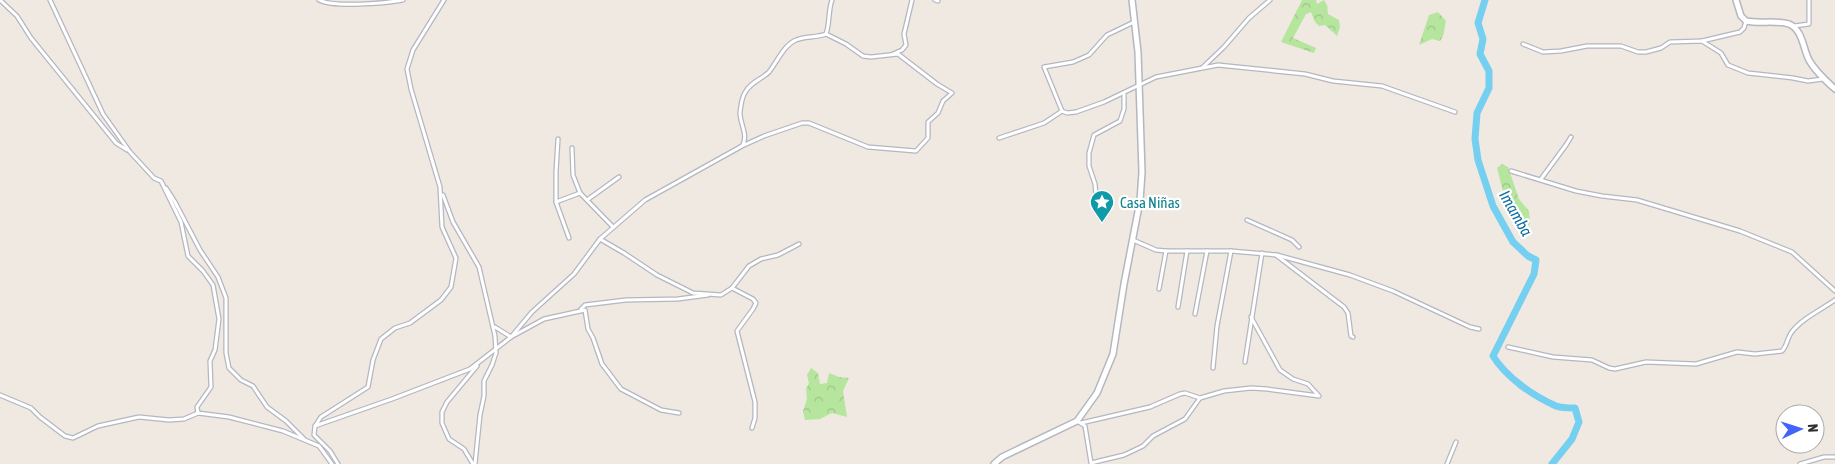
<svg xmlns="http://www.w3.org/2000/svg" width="1835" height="464" viewBox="0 0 1835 464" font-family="'Asap Condensed',sans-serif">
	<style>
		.forest { fill: url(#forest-crowns) }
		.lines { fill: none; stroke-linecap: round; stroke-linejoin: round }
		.river { stroke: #75cff0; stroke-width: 7 }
		.street-casing { stroke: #b4b7c1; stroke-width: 5.5 }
		.secondary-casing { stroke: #b4b7c1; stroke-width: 8 }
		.street { stroke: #fff; stroke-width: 3 }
		.secondary { stroke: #fff; stroke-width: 5 }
		.labels { text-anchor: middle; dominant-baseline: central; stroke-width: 4.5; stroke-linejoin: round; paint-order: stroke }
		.culture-label { font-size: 15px; fill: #0d838f; stroke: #fff; text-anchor: start }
		.water-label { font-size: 16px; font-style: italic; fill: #0d6fa3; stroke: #fff }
	</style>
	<defs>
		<pattern id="forest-crowns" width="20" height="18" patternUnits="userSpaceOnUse" patternTransform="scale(1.25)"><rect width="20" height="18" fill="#b6e59e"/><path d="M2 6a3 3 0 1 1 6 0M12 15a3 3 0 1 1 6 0" fill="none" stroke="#9dc588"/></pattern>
	</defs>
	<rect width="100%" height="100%" fill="#efe9e1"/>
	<g class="forest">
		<path d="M1302,0H1316L1317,4L1324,0L1327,5L1328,14L1339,20L1340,27L1337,36L1325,25L1319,26L1315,22L1311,12L1306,14L1293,38L1316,48L1314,53L1281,42Z"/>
		<path d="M1438,12L1446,21C1444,28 1445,35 1440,41L1432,39L1419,45L1429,15Z"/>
		<path d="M1502,164L1508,167L1519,199L1529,211L1530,224L1525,227L1504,195L1497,168Z"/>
		<path d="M811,368L818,373L820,384L827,383L829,373L839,377L849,378L843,391L847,417L832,413L820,419L805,420L803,411L807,399L806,389L809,383L807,375Z"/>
	</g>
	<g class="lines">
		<path class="river" d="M1485,0L1478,23L1483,39L1480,54L1489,71V88L1477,113L1475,139L1478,160L1493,206L1513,242L1528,256L1536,260L1534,274L1493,356C1506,377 1533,396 1556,406C1561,408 1569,408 1575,408L1579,422L1572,439L1552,464"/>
		<g class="street-casing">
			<g id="street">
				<path d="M0,0L17,16L31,38L116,143L127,150"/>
				<path d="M50,0L103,114L130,152L154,178L161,181L181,222L188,256L203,271L213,285L219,319L215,350L210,361L211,387L197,407L198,413"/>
				<path d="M319,0C334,8 386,3 403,0"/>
				<path d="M935,0L938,1"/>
				<path d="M1794,26L1809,24V0"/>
				<path d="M826,34C830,23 828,11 832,0"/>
				<path d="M1702,41L1740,32L1744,28L1746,21"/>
				<path d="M1523,44L1543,52L1561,51L1587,46H1621L1638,52H1646L1661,48L1670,42L1702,41L1721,53L1728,65L1748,73L1793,78L1808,81L1823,79"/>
				<path d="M893,54L902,50L906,45L904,34L912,0"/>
				<path d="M1203,67L1224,47L1249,18L1270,0"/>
				<path d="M1062,111L1044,67L1073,62L1089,55L1107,35L1134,22"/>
				<path d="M999,138L1044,123L1062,111L1067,113L1076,112L1104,102L1156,77L1218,65L1305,74L1333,81L1382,86L1455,112"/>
				<path d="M558,139L556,172V202L580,193"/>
				<path d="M572,148L573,175L580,193L613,227"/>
				<path d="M1511,171L1576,191L1602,196L1637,200L1740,231L1792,252L1835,291"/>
				<path d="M1541,179L1566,145L1571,137"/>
				<path d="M166,188L175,202L200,250L218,277L226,298V353L229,368L241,380L253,386L267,407L286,421L304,439"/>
				<path d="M443,195L453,222L479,267L495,336L496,353L492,365L484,381V396L480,415L475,464"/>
				<path d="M587,200L619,177"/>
				<path d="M556,202L569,238"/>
				<path d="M1101,203L1096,195L1095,184L1089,166V153L1094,135L1120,121L1124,109V94"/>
				<path d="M1247,220L1292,240L1299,247"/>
				<path d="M600,239L624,253L657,275L693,293L721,295L732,288L749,266L761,259L778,255L799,244"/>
				<path d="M1133,240L1156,250L1166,251H1231L1277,255L1350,275L1393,291L1470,327L1479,329"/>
				<path d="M1276,255L1344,307L1348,313L1351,336L1353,337"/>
				<path d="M732,288L753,299L756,303L753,309L737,331L755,402V418L752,428"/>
				<path d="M1159,289L1166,251"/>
				<path d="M1178,307L1187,251"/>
				<path d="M581,309L585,305L626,300L678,299L708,295"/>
				<path d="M1195,314L1207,251"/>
				<path d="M495,327L511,337L544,319L585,310L588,329L593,338L602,364L621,389L661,410L679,413"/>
				<path d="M1508,347L1553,357L1592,360L1609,368L1615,369L1646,362L1696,364L1737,352L1755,354L1782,351C1787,346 1787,339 1791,333C1801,319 1821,310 1835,300"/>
				<path d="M1245,362L1262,253"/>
				<path d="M1213,368L1217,326L1231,251"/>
				<path d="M0,395L31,408L40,417L65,436L73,438L98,426L139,417L169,420L184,419L198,413L229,417L283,431L319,446L332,464"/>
				<path d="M1077,421L1085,426L1091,463L1124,455L1143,446L1153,436L1185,419L1200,398L1224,391L1251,388L1267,389L1319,396L1308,384L1293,379L1280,370L1251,317"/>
				<path d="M1081,423L1150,407L1180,394L1185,393L1200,398"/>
				<path d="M315,426L392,399L470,369L511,337L532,312L574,274L600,239L645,200L742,146C749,136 740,124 740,113C741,105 741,98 746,91C751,82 762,79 769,72C777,62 784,45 796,40C805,36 816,38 826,34L846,44L863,56L871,57L898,54L937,84L952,93L943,101L938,113L928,122V138L916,151L868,147L809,123H802L764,136L742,146"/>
				<path d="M338,464L330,451L314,435L315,426L321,417L368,387L373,360L381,339L395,328L410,323L441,300L451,287L456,258L442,227L440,187L411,89L407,69L413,50L444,0"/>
				<path d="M473,464L464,449L449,439L442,423V412L447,402L477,366"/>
				<path d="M1447,464L1456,442"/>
				<path d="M1800,464L1824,457H1835"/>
			</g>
		</g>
		<g class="secondary-casing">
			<g id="secondary">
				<path d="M1736,0L1741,16L1746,21C1760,24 1775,20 1789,24C1803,30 1803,49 1809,60C1815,71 1826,81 1835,89"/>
				<path d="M994,464L1002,457L1077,421L1097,393L1113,354L1124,284L1140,201L1142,172L1138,52L1132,0"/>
			</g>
		</g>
		<use href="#street" class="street"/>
		<use href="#secondary" class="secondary"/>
	</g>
	<defs>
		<g id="sight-pin" transform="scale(1.25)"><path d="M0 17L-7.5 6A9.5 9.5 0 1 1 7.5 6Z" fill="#0f9aa8" stroke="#fff"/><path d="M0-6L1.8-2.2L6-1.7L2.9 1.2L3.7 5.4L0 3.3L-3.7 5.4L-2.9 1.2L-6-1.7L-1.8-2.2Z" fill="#fff"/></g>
	</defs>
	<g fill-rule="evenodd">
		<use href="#sight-pin" x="1102" y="202"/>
	</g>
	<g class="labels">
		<g class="culture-label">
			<text x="1120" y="202">Casa Niñas</text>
		</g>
		<g class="water-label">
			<text transform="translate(1516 213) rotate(60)">Imamba</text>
		</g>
	</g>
	<g transform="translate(1800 429) rotate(86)"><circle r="24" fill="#ffffff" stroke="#ababab"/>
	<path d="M0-4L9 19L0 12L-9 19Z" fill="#4264fb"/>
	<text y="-8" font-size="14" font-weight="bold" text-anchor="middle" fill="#2e2e2e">N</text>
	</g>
</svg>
